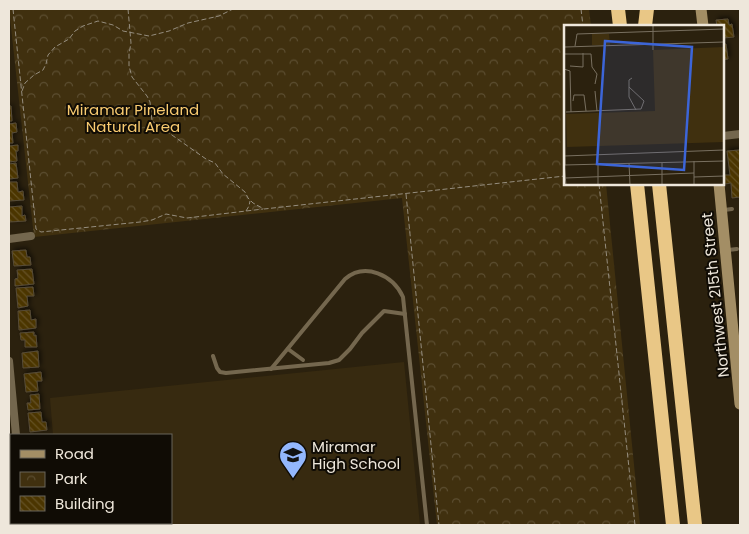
<svg xmlns="http://www.w3.org/2000/svg" width="749" height="534" viewBox="0 0 749 534" font-family="Poppins,sans-serif">
	<style>
		.built { fill: #372a10 }
		.park { fill: url(#park-crowns) }
		.building { fill: url(#building-back-hatch); stroke: #564b37; filter: url(#shadow) }
		.lines { fill: none; stroke-linecap: round; stroke-linejoin: round }
		.path { stroke: #958d7e; stroke-width: 1; stroke-dasharray: 5 2.5; stroke-linecap: butt }
		.lane { stroke: #74674e; stroke-width: 4 }
		.street { stroke: #74674e; stroke-width: 8 }
		.secondary { stroke: #a38e65; stroke-width: 11 }
		.highway { stroke: #e9c786; stroke-width: 14 }
		.labels { text-anchor: middle; dominant-baseline: central; stroke-width: 4; stroke-linejoin: round; paint-order: stroke }
		.park-label { font-size: 15px; fill: #f9cb70; stroke: #100c05 }
		.street-label { font-size: 15px; fill: #eee7db; stroke: #100c05 }
		.poi-label { font-size: 15px; fill: #eee7db; stroke: #100c05; text-anchor: start }
		.inset-road { fill: none; stroke: #797060; stroke-width: 1 }
		.view { fill: #3c65d8; fill-opacity: 0.15; stroke: #3c65d8; stroke-width: 2.5 }
		.inset-edge { fill: none; stroke: #eee7db; stroke-width: 2.5 }
	</style>
	<defs>
		<pattern id="park-crowns" width="20" height="18" patternUnits="userSpaceOnUse" patternTransform="scale(1.25)"><rect width="20" height="18" fill="#40300f"/><path d="M2 6a3 3 0 1 1 6 0M12 15a3 3 0 1 1 6 0" fill="none" stroke="#5c4e31"/></pattern>
		<pattern id="building-back-hatch" width="6" height="6" patternUnits="userSpaceOnUse" patternTransform="scale(1.25)"><rect width="6" height="6" fill="#4b3500"/><path d="M-1 5l2 2M0 0l6 6M5-1l2 2" fill="none" stroke="#655225"/></pattern>
		<filter id="shadow"><feDropShadow dx="2" dy="-2" stdDeviation="2.5" flood-color="#0009"/></filter>
	</defs>
	<rect width="100%" height="100%" fill="#2b210e"/>
	<path class="built" d="M404,362L420,525H62V523H171V435H53L50,398Z"/>
	<path class="park" d="M9,9H589L591,26H565V184H606L640,525H437L402,198L34,237Z"/>
	<g class="building">
		<path d="M728,19L729,25L732,24L734,37L723,38V26H717L716,20Z"/>
		<path d="M723,44H726L728,59L723,60Z"/>
		<path d="M9,106H11L12,121H9Z"/>
		<path d="M16,123L17,132L12,133L13,143H9V124Z"/>
		<path d="M18,145V151H16L17,161L9,162V146Z"/>
		<path d="M740,150V197L732,198L731,183L725,184V175H730L727,151Z"/>
		<path d="M16,163L18,178L9,179V164Z"/>
		<path d="M9,182H17L18,192L23,191L24,200L9,201Z"/>
		<path d="M22,206V216L25,215L26,221L9,222V207Z"/>
		<path d="M26,250L27,257H30L31,265L14,266L12,251Z"/>
		<path d="M32,269L34,284L15,286V279L18,278L17,270Z"/>
		<path d="M33,287L34,296H27L28,306L18,308L16,288Z"/>
		<path d="M30,310L31,320L36,319V328L19,330L18,311Z"/>
		<path d="M34,332V336L36,335L37,347H25V340H21L20,333Z"/>
		<path d="M38,351L39,367L23,368L22,353Z"/>
		<path d="M41,372L42,381H37L38,391L26,392L24,374Z"/>
		<path d="M39,394L40,409L28,410L27,403H31L30,395Z"/>
		<path d="M41,412L42,422H46L47,430L30,432L28,413Z"/>
	</g>
	<g class="lines">
		<g class="path">
			<path d="M13,9L36,229L41,232L140,222L152,220L166,214L187,218L263,209"/>
			<path d="M128,9L131,43L129,54V66L132,77L147,96L150,102L152,121L206,159L215,163L223,174L245,192L248,198L253,203L264,209L565,176"/>
			<path d="M581,9L583,26"/>
			<path d="M22,91L25,83L34,75L43,70L46,64L48,55L55,47L69,39L75,31L83,26L98,21L113,25L123,31L149,36L169,31L188,23L219,16L233,9"/>
			<path d="M599,184L635,525"/>
			<path d="M406,194L439,525"/>
			<path d="M246,211L249,206L250,201"/>
			<path d="M9,516L11,514"/>
		</g>
		<g class="lane">
			<path d="M724,210L732,209"/>
			<path d="M728,250L737,249"/>
			<path d="M288,349L303,360"/>
			<path d="M213,356L217,368L220,372L226,373L329,363L339,360L350,349L362,333L384,311L405,314"/>
			<path d="M271,369L345,279C365,262 393,275 403,297L427,525"/>
		</g>
		<g class="street">
			<path d="M723,136L740,134"/>
			<path d="M9,239L31,236"/>
			<path d="M9,361L16,435"/>
			<path d="M25,523V525"/>
		</g>
		<g class="secondary">
			<path d="M701,9L703,26"/>
			<path d="M719,184L740,404"/>
		</g>
		<g class="highway">
			<path d="M618,9L620,26"/>
			<path d="M645,26L647,9"/>
			<path d="M637,184L673,525"/>
			<path d="M659,184L695,525"/>
		</g>
	</g>
	<defs>
		<g id="school-pin" transform="scale(1.4375)"><path d="M0 17L-7.5 6A9.5 9.5 0 1 1 7.5 6Z" fill="#93b7fd" stroke="#100c05"/><path d="M0-5L7-2L0 1L-7-2ZM-4 1L0 2.5L4 1V4Q0 6-4 4Z" fill="#111"/></g>
	</defs>
	<g fill-rule="evenodd">
		<use href="#school-pin" x="293" y="455"/>
	</g>
	<g class="labels">
		<g class="park-label">
			<text x="133" y="109">Miramar Pineland<tspan x="133" dy="17">Natural Area</tspan></text>
		</g>
		<g class="street-label">
			<text transform="translate(715 295) rotate(-96)">Northwest 215th Street</text>
		</g>
		<g class="poi-label">
			<text x="312" y="446">Miramar<tspan x="312" dy="17">High School</tspan></text>
		</g>
	</g>
	<g transform="translate(564 25)">
		<rect width="160" height="160" fill="#2b210e"/>
		<path d="M28,9H45L46,20H28ZM160,22V117L3,122L2,89L91,86L89,25Z" fill="#40300f"/>
		<path class="inset-road" d="M89,0V25M11,21L13,9L160,4M1,22L160,17M0,29H27L28,42L33,49L31,59M6,41L19,42V28M0,44L6,46L7,87M68,53L65,55V72L72,85M31,66L33,86M0,67L1,140M9,76L10,70H20L22,86M2,87L77,84L80,76L65,62M0,131L160,125M130,136V160M98,137V160M0,138L2,160M65,138L66,160M34,139V160M0,140L160,136M130,152L160,151M1,153L130,148"/>
		<path class="view" d="M41,16L128,22L120,145L33,139Z"/>
		<rect width="160" height="160" class="inset-edge"/>
	</g>
	<rect width="749" height="534" fill="none" stroke="#eee7db" stroke-width="20"/>
	<rect x="10" y="434" width="162" height="90" fill="#100c05" stroke="#69645b"/>
	<rect x="20" y="450" width="25" height="8" fill="#a38e65" stroke="#69645b"/>
	<text x="55" y="459" font-size="15" fill="#eee7db">Road</text>
	<rect x="20" y="472" width="25" height="15" fill="url(#park-crowns)" stroke="#69645b"/>
	<text x="55" y="484" font-size="15" fill="#eee7db">Park</text>
	<rect x="20" y="496" width="25" height="15" fill="url(#building-back-hatch)" stroke="#69645b"/>
	<text x="55" y="509" font-size="15" fill="#eee7db">Building</text>
</svg>
